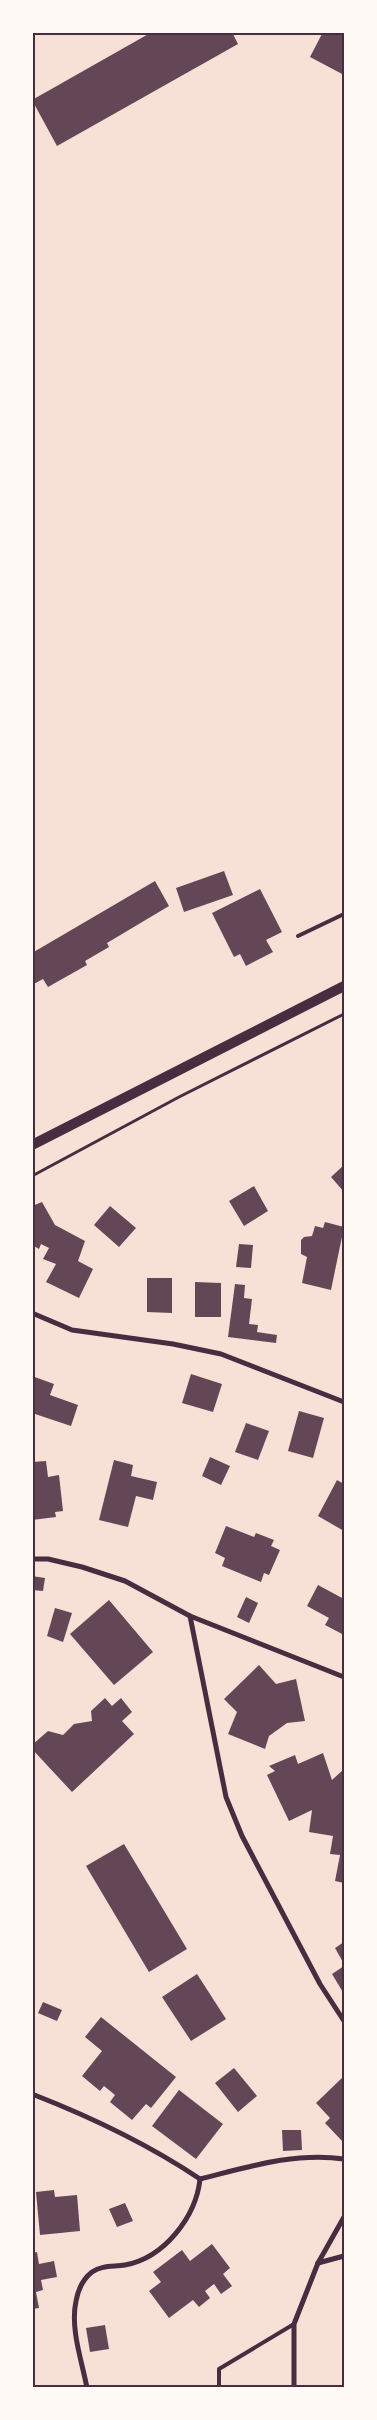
<svg xmlns="http://www.w3.org/2000/svg" width="377" height="2420" viewBox="0 0 377 2420" font-family="Lato,sans-serif">
	<style>
		.building { fill: #644757 }
		.lines { fill: none; stroke-linecap: round; stroke-linejoin: round }
		.path { stroke: #4a2c40; stroke-width: 3 }
		.service { stroke: #4a2c40; stroke-width: 4 }
		.minor { stroke: #4a2c40; stroke-width: 5 }
		.secondary { stroke: #4a2c40; stroke-width: 10 }
		.neatline { fill: none; stroke: #4a2c40; stroke-width: 2 }
	</style>
	<rect width="100%" height="100%" fill="#f7e1d7"/>
	<g class="building">
		<path d="M152,32H232L238,44L57,146L32,100Z"/>
		<path d="M323,32H344V75L310,57Z"/>
		<path d="M224,871L233,895L184,912L176,888Z"/>
		<path d="M155,881L169,906L107,943L109,947L85,961L87,965L48,987L43,979L32,985V953Z"/>
		<path d="M260,889L282,932L266,940L273,952L246,966L240,954L234,957L212,913Z"/>
		<path d="M344,1165V1192L331,1177Z"/>
		<path d="M254,1186L268,1211L244,1226L229,1201Z"/>
		<path d="M42,1202L55,1225L85,1241L78,1261L93,1269L79,1298L46,1282L56,1264L43,1259L49,1248L41,1244L39,1249L32,1245V1206Z"/>
		<path d="M110,1206L136,1228L119,1247L94,1225Z"/>
		<path d="M325,1222L344,1227L331,1290L302,1283L307,1257L301,1254V1240L304,1237L312,1236L315,1226L323,1228Z"/>
		<path d="M239,1244L253,1245L251,1268L236,1267Z"/>
		<path d="M147,1278H172V1313L147,1312Z"/>
		<path d="M195,1282L221,1283V1317H195Z"/>
		<path d="M235,1284L245,1285L244,1298L252,1299L249,1324L258,1325L257,1332L277,1335L276,1343L228,1337Z"/>
		<path d="M191,1374L222,1384L213,1412L182,1403Z"/>
		<path d="M32,1376L54,1384L50,1395L78,1405L71,1426L32,1413Z"/>
		<path d="M299,1411L324,1418L313,1458L288,1451Z"/>
		<path d="M246,1423L269,1431L258,1460L235,1452Z"/>
		<path d="M210,1457L230,1466L221,1485L202,1476Z"/>
		<path d="M114,1460L133,1465L131,1476L157,1482L153,1500L136,1496L128,1527L99,1520Z"/>
		<path d="M46,1461L48,1477L59,1475L63,1511L55,1512L56,1517L32,1520V1462Z"/>
		<path d="M337,1480L344,1484V1531L318,1516Z"/>
		<path d="M226,1526L254,1537L256,1533L274,1540L271,1546L280,1550L269,1575L264,1573L261,1582L222,1566L225,1558L215,1553Z"/>
		<path d="M32,1576L45,1578L43,1591L32,1590Z"/>
		<path d="M318,1585L344,1599V1635L325,1625L329,1618L307,1606Z"/>
		<path d="M246,1597L258,1603L249,1623L237,1617Z"/>
		<path d="M109,1600L153,1652L114,1685L70,1634Z"/>
		<path d="M55,1608L72,1613L63,1642L47,1636Z"/>
		<path d="M259,1665L276,1684L296,1679L305,1721L287,1723L269,1736L265,1749L228,1734L237,1712L224,1699Z"/>
		<path d="M105,1698L112,1706L121,1698L132,1712L122,1721L134,1734L72,1792L32,1749V1745L48,1731L63,1735L74,1724L92,1721L91,1711Z"/>
		<path d="M323,1753L332,1780L344,1769V1883L335,1881L340,1855L330,1854L333,1836L309,1832L312,1810L289,1821L267,1775L275,1771L269,1766L295,1755L298,1764Z"/>
		<path d="M124,1844L187,1949L149,1972L86,1866Z"/>
		<path d="M344,1942V1964L335,1948Z"/>
		<path d="M344,1966V1994L332,1974Z"/>
		<path d="M197,1974L226,2019L191,2041L162,1997Z"/>
		<path d="M43,2002L62,2010L57,2021L38,2013Z"/>
		<path d="M101,2017L176,2077L151,2108L146,2104L132,2120L110,2102L115,2095L104,2086L100,2091L82,2076L102,2051L85,2037Z"/>
		<path d="M234,2068L257,2096L238,2112L215,2083Z"/>
		<path d="M344,2076V2141L343,2142L325,2123L330,2118L316,2103Z"/>
		<path d="M179,2090L223,2124L196,2159L152,2126Z"/>
		<path d="M282,2130H301L302,2150L283,2151Z"/>
		<path d="M54,2190L55,2197L77,2195L80,2231L40,2235L36,2192Z"/>
		<path d="M125,2203L133,2221L117,2227L109,2209Z"/>
		<path d="M212,2244L230,2268L223,2274L232,2286L221,2294L214,2284L205,2291L210,2298L199,2307L193,2300L169,2318L149,2291L161,2282L153,2272L182,2250L190,2261Z"/>
		<path d="M37,2252L39,2264L54,2261L57,2277L41,2280L43,2290L36,2292L39,2308L32,2309V2253Z"/>
		<path d="M105,2325L109,2349L90,2352L86,2328Z"/>
	</g>
	<g class="lines">
		<path class="path" d="M32,1176L179,1097L344,1014"/>
		<g class="service">
			<path d="M298,936L344,914"/>
			<path d="M219,2388V2369L294,2324"/>
		</g>
		<g class="minor">
			<path d="M32,1313L72,1330L173,1344L221,1354L344,1402"/>
			<path d="M32,1559H48L82,1567L125,1581L190,1616L344,1677"/>
			<path d="M190,1616L226,1797L242,1836L320,1984L344,2021"/>
			<path d="M32,2094C91,2117 148,2144 200,2179C248,2167 295,2152 344,2159"/>
			<path d="M318,2263L344,2256"/>
			<path d="M87,2388C82,2361 70,2329 76,2301C78,2290 83,2279 92,2272C102,2265 114,2267 125,2265C164,2258 196,2217 200,2179"/>
			<path d="M294,2388V2324L318,2263L344,2217"/>
		</g>
		<path class="secondary" d="M32,1145L344,986"/>
	</g>
	<rect width="377" height="2420" fill="none" stroke="#fffaf5" stroke-width="68"/>
	<rect x="34" y="34" width="309" height="2352" class="neatline"/>
</svg>
